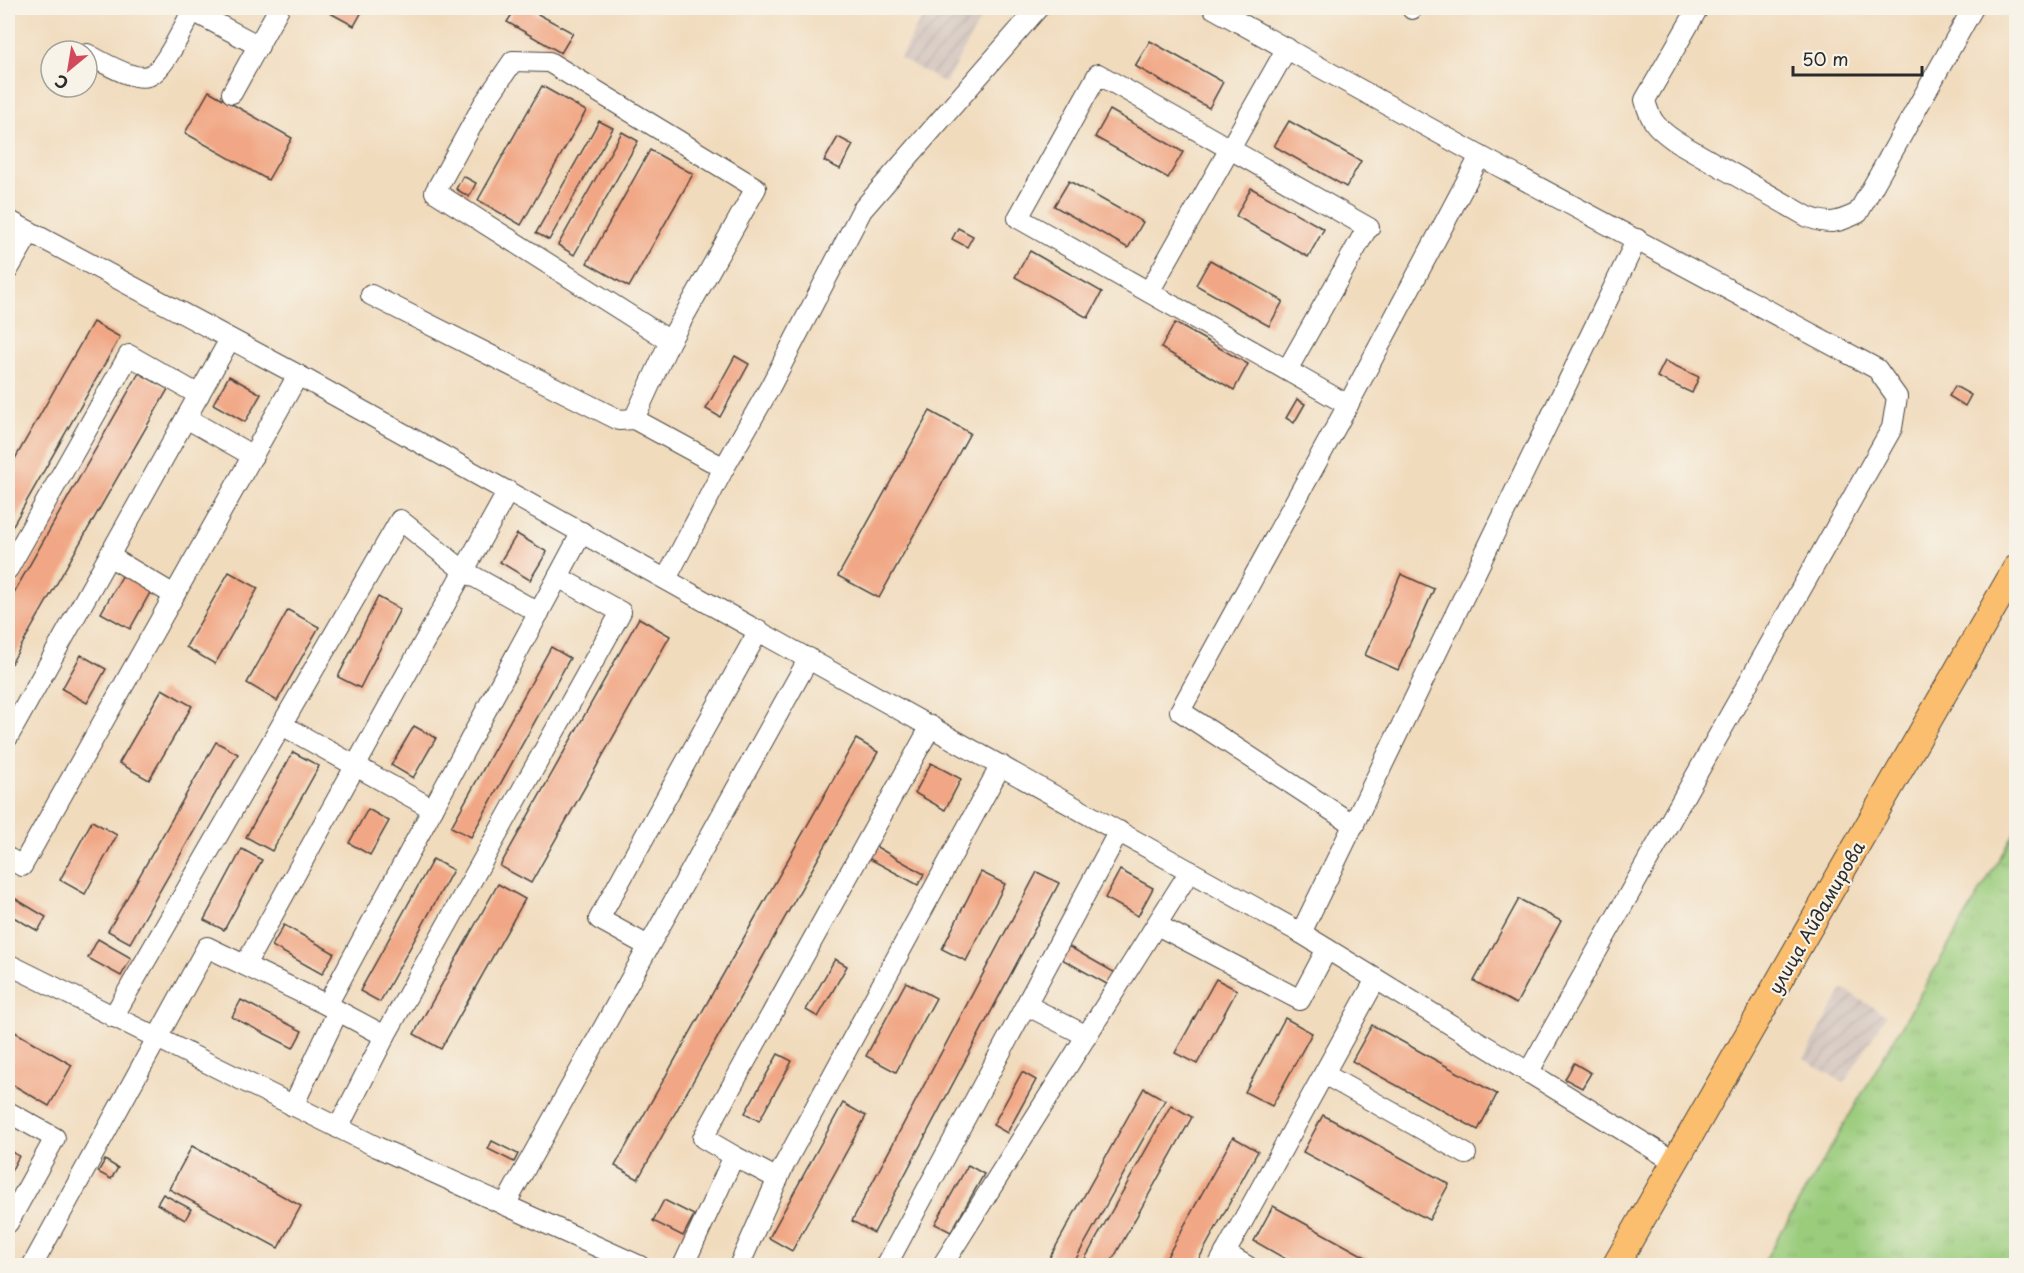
<svg xmlns="http://www.w3.org/2000/svg" width="2024" height="1273" viewBox="0 0 2024 1273" font-family="'Playpen Sans',sans-serif">
	<style>
		.industrial { fill: url(#industrial-furrows) }
		.grass { fill: url(#grass-tufts); stroke: #627c54; stroke-width: 1.5 }
		.building { fill: #f1a785 }
		.lines { fill: none; stroke-linecap: round; stroke-linejoin: round }
		.minor-casing { stroke: #494541; stroke-width: 22 }
		.major-casing { stroke: #494541; stroke-width: 28 }
		.minor { stroke: #fff; stroke-width: 20 }
		.major { stroke: #fabe6e; stroke-width: 26 }
		.labels { text-anchor: middle; dominant-baseline: central; stroke-width: 4.5; stroke-linejoin: round; paint-order: stroke }
		.street-label { font-size: 18px; fill: #2b2b2b; stroke: #f7f3e8 }
	</style>
	<defs>
		<pattern id="industrial-furrows" width="10" height="10" patternUnits="userSpaceOnUse" patternTransform="scale(1.5)"><rect width="10" height="10" fill="#cfc0ba"/><path d="M-1 1l2-2M0 10L10 0M9 11l2-2" fill="none" stroke="#b2a5a0"/></pattern>
		<pattern id="grass-tufts" width="24" height="20" patternUnits="userSpaceOnUse" patternTransform="scale(1.5)"><rect width="24" height="20" fill="#9acc7c"/><path d="M3 7l-1-3M5 7V3M7 7l1-3M15 17l-1-3M17 17v-4M19 17l1-3" fill="none" stroke="#85af6b"/></pattern>
	</defs>
	<rect width="100%" height="100%" fill="#f7f3e8"/>
	<filter id="ink" filterUnits="userSpaceOnUse"><feTurbulence type="fractalNoise" baseFrequency=".0167" numOctaves="2"/><feDisplacementMap in="SourceGraphic" scale="12" xChannelSelector="R" yChannelSelector="G"/><feConvolveMatrix kernelMatrix="1 2 1 2 8 2 1 2 1" color-interpolation-filters="sRGB"/></filter>
	<filter id="wash" filterUnits="userSpaceOnUse"><feTurbulence type="fractalNoise" baseFrequency=".008" numOctaves="4" result="noise"/><feDisplacementMap in="SourceGraphic" scale="24" xChannelSelector="R" yChannelSelector="G"/><feGaussianBlur stdDeviation="1.35" result="paint"/><feColorMatrix in="noise" values="0 0 0 0 0 0 0 0 0 0 0 0 0 0 0 0 0 1.4 0 .05"/><feComposite in="paint" operator="in"/></filter>
	<g filter="url(#wash)">
		<rect width="100%" height="100%" fill="#f1dbbd"/>
		<g class="industrial">
			<path d="M927,8H987L945,83L900,58Z"/>
			<path d="M1843,989L1886,1015L1844,1083L1804,1059Z"/>
		</g>
		<path class="grass" d="M2016,830V1265H1762Z"/>
		<g id="blocks">
			<g class="building">
				<path d="M321,8H364L354,26Z"/>
				<path d="M516,8H527L573,33L561,53L507,22Z"/>
				<path d="M1150,41L1223,82L1209,108L1135,66Z"/>
				<path d="M542,86L586,111L521,225L478,200Z"/>
				<path d="M209,91L292,138L268,180L185,133Z"/>
				<path d="M1110,110L1183,152L1168,178L1095,137Z"/>
				<path d="M599,121L613,128L549,240L536,233Z"/>
				<path d="M1289,121L1361,161L1346,187L1274,146Z"/>
				<path d="M622,132L638,141L574,255L558,245Z"/>
				<path d="M838,137L853,145L840,169L824,161Z"/>
				<path d="M650,150L693,174L629,287L587,263Z"/>
				<path d="M463,176L476,183L469,197L456,189Z"/>
				<path d="M1069,181L1143,222L1128,248L1054,206Z"/>
				<path d="M1251,188L1324,229L1308,257L1236,216Z"/>
				<path d="M958,228L973,236L967,247L952,239Z"/>
				<path d="M1030,251L1102,292L1088,318L1015,277Z"/>
				<path d="M1210,260L1283,301L1269,326L1196,285Z"/>
				<path d="M93,322L120,337L8,534V471Z"/>
				<path d="M1175,323L1248,364L1234,390L1161,348Z"/>
				<path d="M735,356L749,364L720,417L706,409Z"/>
				<path d="M1665,361L1699,377L1692,393L1657,377Z"/>
				<path d="M139,373L168,389L8,669V603Z"/>
				<path d="M229,376L261,394L245,422L213,404Z"/>
				<path d="M1955,386L1971,395L1965,406L1949,396Z"/>
				<path d="M1297,399L1305,404L1294,423L1286,418Z"/>
				<path d="M930,411L970,433L879,598L838,576Z"/>
				<path d="M517,534L547,552L530,580L500,562Z"/>
				<path d="M229,572L258,588L215,664L186,647Z"/>
				<path d="M124,573L152,589L130,629L101,613Z"/>
				<path d="M1401,574L1434,589L1398,670L1365,655Z"/>
				<path d="M378,597L400,609L360,688L338,677Z"/>
				<path d="M288,610L319,627L277,701L247,683Z"/>
				<path d="M639,618L670,636L531,883L500,866Z"/>
				<path d="M551,647L570,658L471,837L451,827Z"/>
				<path d="M81,655L106,669L87,703L62,689Z"/>
				<path d="M162,689L192,706L149,780L119,763Z"/>
				<path d="M414,726L436,738L413,778L391,765Z"/>
				<path d="M856,739L878,752L638,1179L615,1166Z"/>
				<path d="M216,742L238,754L130,943L108,931Z"/>
				<path d="M293,752L319,766L272,851L246,837Z"/>
				<path d="M931,763L961,779L945,810L915,793Z"/>
				<path d="M368,809L389,821L370,855L349,843Z"/>
				<path d="M92,821L117,835L85,894L60,880Z"/>
				<path d="M875,846L924,874L918,885L868,858Z"/>
				<path d="M242,849L262,860L224,930L204,920Z"/>
				<path d="M433,859L453,870L380,1002L360,991Z"/>
				<path d="M1120,870L1153,888L1138,916L1105,898Z"/>
				<path d="M981,872L1005,884L966,961L942,949Z"/>
				<path d="M1037,872L1059,883L874,1233L852,1221Z"/>
				<path d="M498,884L525,899L441,1049L414,1034Z"/>
				<path d="M14,898L46,917L38,931L8,914V909Z"/>
				<path d="M1519,899L1561,921L1516,1004L1474,981Z"/>
				<path d="M284,925L334,953L322,974L272,946Z"/>
				<path d="M98,939L131,958L121,976L88,958Z"/>
				<path d="M1068,946L1119,975L1112,987L1060,958Z"/>
				<path d="M835,959L847,966L818,1017L806,1010Z"/>
				<path d="M1216,979L1237,990L1197,1064L1175,1053Z"/>
				<path d="M906,982L936,998L896,1072L866,1056Z"/>
				<path d="M241,1000L302,1031L293,1048L232,1017Z"/>
				<path d="M1285,1018L1312,1033L1272,1106L1245,1092Z"/>
				<path d="M1372,1025L1497,1094L1478,1130L1352,1061Z"/>
				<path d="M8,1028L72,1065L49,1106L8,1082Z"/>
				<path d="M778,1054L792,1061L759,1121L745,1113Z"/>
				<path d="M1574,1063L1591,1073L1582,1088L1565,1079Z"/>
				<path d="M1022,1072L1036,1080L1007,1133L993,1125Z"/>
				<path d="M1144,1088L1165,1100L1072,1266H1045Z"/>
				<path d="M843,1103L866,1116L792,1251L769,1238Z"/>
				<path d="M1171,1105L1192,1117L1109,1266H1081Z"/>
				<path d="M1323,1115L1449,1184L1429,1220L1303,1152Z"/>
				<path d="M1233,1137L1258,1151L1195,1266H1162Z"/>
				<path d="M492,1141L518,1154L514,1162L488,1149Z"/>
				<path d="M192,1146L301,1206L278,1248L169,1189Z"/>
				<path d="M8,1150L19,1156L8,1177Z"/>
				<path d="M105,1160L118,1168L111,1179L98,1172Z"/>
				<path d="M968,1165L984,1174L951,1232L935,1224Z"/>
				<path d="M163,1194L191,1209L185,1220L157,1204Z"/>
				<path d="M664,1200L694,1215L683,1236L653,1221Z"/>
				<path d="M1273,1206L1382,1266H1298L1254,1241Z"/>
			</g>
		</g>
	</g>
	<g filter="url(#ink)">
		<use href="#blocks" fill-opacity="0" stroke="#494541" stroke-width="1.5"/>
		<g class="lines">
			<g class="minor-casing">
				<g id="minor">
					<path d="M187,8L259,46"/>
					<path d="M1213,8L1480,156L1877,369L1897,397L1892,428L1528,1073"/>
					<path d="M1698,8L1645,100C1650,121 1657,128 1674,140L1808,217C1830,225 1837,223 1858,213L1973,8"/>
					<path d="M1412,9L1413,8"/>
					<path d="M87,54C101,61 132,81 148,76C164,72 185,23 194,8"/>
					<path d="M232,93L279,8"/>
					<path d="M8,220L298,375L1301,933L1675,1162"/>
					<path d="M8,270L30,232"/>
					<path d="M1149,292L1287,48"/>
					<path d="M371,295L619,420L634,419L724,468"/>
					<path d="M1287,370L1365,232"/>
					<path d="M1348,405L1018,218L1098,74L1369,228"/>
					<path d="M186,418L253,456"/>
					<path d="M634,419L670,341L756,188L549,62L513,61L483,105L435,192L670,341"/>
					<path d="M109,556L174,595"/>
					<path d="M8,569L129,355L199,395"/>
					<path d="M666,579L724,468L769,389L862,210L1038,8"/>
					<path d="M282,725L433,809"/>
					<path d="M8,737L230,339"/>
					<path d="M1354,825L1180,711L1348,405L1480,156"/>
					<path d="M8,858L22,866L298,375"/>
					<path d="M1157,925L1300,1000L1327,949"/>
					<path d="M1301,933L1637,239"/>
					<path d="M648,946L599,919L759,630"/>
					<path d="M8,964L377,1147L640,1266"/>
					<path d="M245,965L508,491"/>
					<path d="M327,1005L558,577"/>
					<path d="M1026,1005L1087,1036"/>
					<path d="M113,1017L400,520L464,571L539,613"/>
					<path d="M1324,1074L1466,1154"/>
					<path d="M293,1106L338,1011"/>
					<path d="M8,1112L55,1138L8,1223"/>
					<path d="M338,1128L385,1036L621,612L558,577L582,532"/>
					<path d="M734,1156L778,1179"/>
					<path d="M505,1205L809,658"/>
					<path d="M1225,1253L1247,1266"/>
					<path d="M32,1266L207,947L327,1005L385,1036"/>
					<path d="M683,1266L734,1156L703,1138L931,726"/>
					<path d="M739,1266L783,1167L1001,765"/>
					<path d="M886,1266L1119,831"/>
					<path d="M942,1266L1190,871"/>
					<path d="M1218,1266L1376,979"/>
				</g>
			</g>
			<g class="major-casing">
				<path id="major" d="M1615,1266L2016,568"/>
			</g>
			<use href="#minor" class="minor"/>
			<use href="#major" class="major"/>
		</g>
	</g>
	<g class="labels">
		<g class="street-label">
			<text transform="translate(1816 917) rotate(-60)">улица Айдамирова</text>
		</g>
	</g>
	<rect width="2024" height="1273" fill="none" stroke="#f7f3e8" stroke-width="30"/>
	<g transform="translate(69 69) rotate(210)"><circle r="28" fill="#f7f3e8" stroke="#a5a39c" stroke-width="1.5"/>
	<path d="M0-4.5L10 22L0 15L-10 22Z" fill="#d1495b"/>
	<text y="-9" font-size="16" font-weight="bold" text-anchor="middle" fill="#2b2b2b">С</text>
	</g>
	<path d="M1793 66v9h129v-9" fill="none" stroke="#2b2b2b" stroke-width="3"/>
	<text x="1802" y="66" font-size="18" fill="#2b2b2b" stroke="#f7f3e8" stroke-width="4.5" paint-order="stroke">50 m</text>
</svg>
